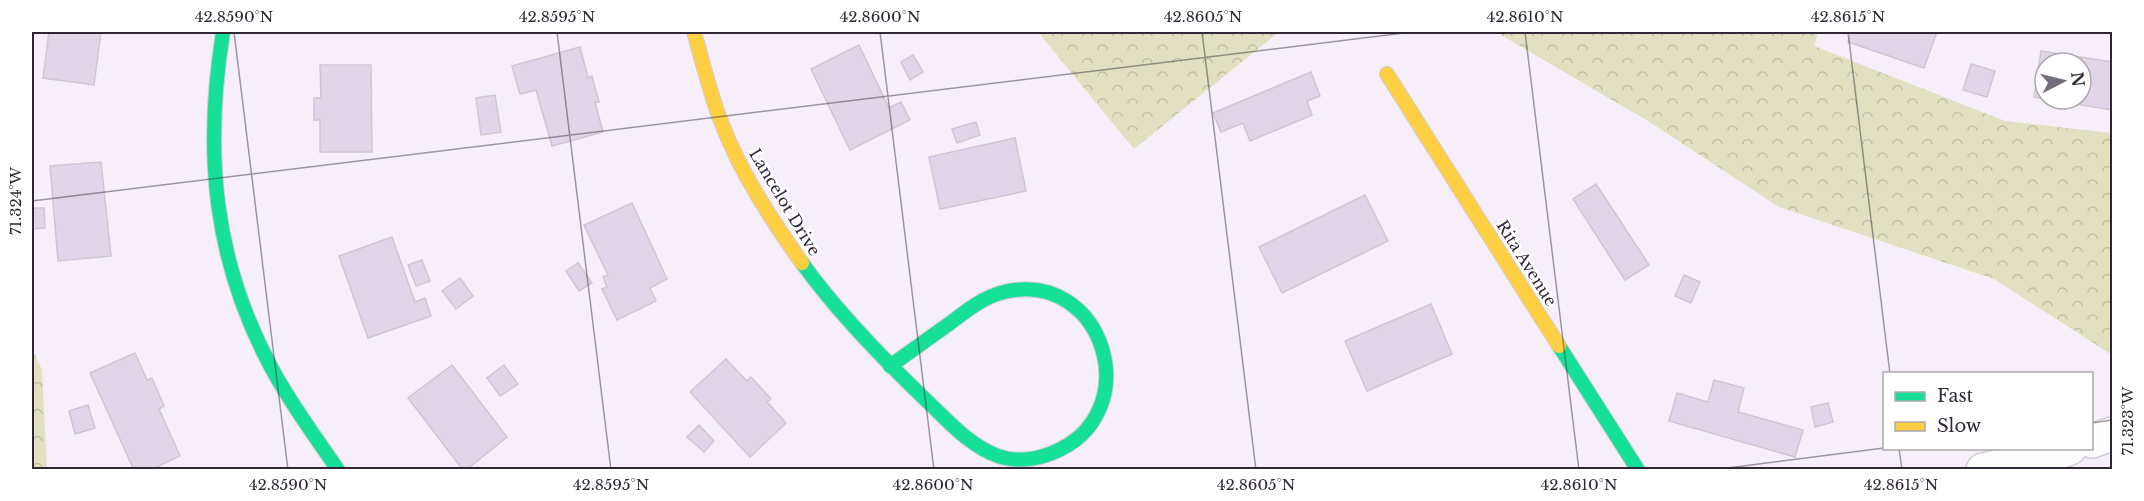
<svg xmlns="http://www.w3.org/2000/svg" width="2144" height="501" viewBox="0 0 2144 501" font-family="'Libre Baskerville',serif">
	<style>
		.forest { fill: url(#forest-crowns) }
		.building { fill: #e1d6e7; stroke: #cec7d2; stroke-width: 1.5 }
		.lines { fill: none; stroke-linecap: round; stroke-linejoin: round }
		.street-casing { stroke: #d3ccd7; stroke-width: 36 }
		.fast-casing { stroke: #d3ccd7; stroke-width: 16 }
		.slow-casing { stroke: #d3ccd7; stroke-width: 16 }
		.street { stroke: #fefdfe; stroke-width: 33 }
		.fast { stroke: #16e098; stroke-width: 14 }
		.slow { stroke: #ffcf43; stroke-width: 14 }
		.ticks { fill: none; stroke: #2f2733; stroke-width: 1.5; stroke-opacity: 0.45 }
		.labels { text-anchor: middle; dominant-baseline: central; stroke-width: 5; stroke-linejoin: round; paint-order: stroke }
		.street-label { font-size: 16px; fill: #2f2733; stroke: #fff }
		.neatline { fill: none; stroke: #2f2733; stroke-width: 2 }
		.ticks-label { font-size: 15px; text-anchor: middle; fill: #2f2733 }
	</style>
	<defs>
		<pattern id="forest-crowns" width="20" height="18" patternUnits="userSpaceOnUse" patternTransform="scale(1.5)"><rect width="20" height="18" fill="#e1e0c0"/><path d="M2 6a3 3 0 1 1 6 0M12 15a3 3 0 1 1 6 0" fill="none" stroke="#c1c0a5"/></pattern>
	</defs>
	<rect width="100%" height="100%" fill="#f6effa"/>
	<g class="forest">
		<path d="M1038,32H1279L1134,149Z"/>
		<path d="M1496,32H1818L1814,46L2005,121L2112,133V355L1994,279L1779,207L1648,121Z"/>
		<path d="M32,348L42,370L47,469H32Z"/>
	</g>
	<g class="building">
		<path d="M49,32H101L94,85L43,78Z"/>
		<path d="M1852,32H1937L1924,68L1848,42Z"/>
		<path d="M859,45L889,108L901,102L910,120L850,150L811,69Z"/>
		<path d="M580,47L588,78L592,76L599,102H595L603,132L552,146L536,90L520,94L512,66Z"/>
		<path d="M2041,51L2112,62V110L2046,99H2081V63H2045V99L2034,97Z"/>
		<path d="M913,55L923,72L910,80L901,62Z"/>
		<path d="M1971,64L1995,71L1987,97L1963,90Z"/>
		<path d="M320,65H371L372,152H320V120H314V98H321Z"/>
		<path d="M1311,72L1320,96L1307,101L1312,115L1250,141L1243,123L1221,132L1213,113Z"/>
		<path d="M495,95L501,132L481,135L476,98Z"/>
		<path d="M976,122L980,135L957,143L952,129Z"/>
		<path d="M1015,138L1026,191L940,209L929,157Z"/>
		<path d="M101,162L111,256L58,261L50,166Z"/>
		<path d="M1596,184L1649,265L1625,280L1573,199Z"/>
		<path d="M1365,195L1388,241L1282,293L1259,247Z"/>
		<path d="M632,203L667,279L650,288L656,301L617,320L602,289L607,287L603,277L608,275L584,225Z"/>
		<path d="M33,208H44L45,228L33,229Z"/>
		<path d="M392,237L415,302L425,298L431,316L368,338L339,256Z"/>
		<path d="M422,260L430,281L416,286L408,265Z"/>
		<path d="M578,263L592,283L579,291L566,271Z"/>
		<path d="M1684,275L1700,282L1691,303L1675,296Z"/>
		<path d="M460,278L473,296L456,309L442,291Z"/>
		<path d="M1431,304L1452,354L1367,391L1345,341Z"/>
		<path d="M135,353L147,380L152,378L164,406L159,409L180,456L151,470H134L90,373Z"/>
		<path d="M726,359L747,381L751,377L771,399L767,402L786,423L750,457L690,392Z"/>
		<path d="M452,365L507,437L466,470H463L408,398Z"/>
		<path d="M504,365L518,384L500,396L487,378Z"/>
		<path d="M1714,380L1744,388L1738,412L1803,430L1795,457L1669,421L1677,393L1708,402Z"/>
		<path d="M1828,403L1833,422L1815,427L1811,407Z"/>
		<path d="M88,405L95,428L75,434L69,411Z"/>
		<path d="M699,425L714,441L704,452L687,437Z"/>
	</g>
	<g class="lines">
		<g class="street-casing">
			<g id="street">
				<path d="M2092,441L2112,434"/>
				<path d="M1983,470L2045,457L2070,448"/>
			</g>
		</g>
		<g class="fast-casing">
			<g id="fast">
				<path d="M223,32C204,151 213,259 271,367C290,403 315,436 338,470"/>
				<path d="M802,263C838,313 882,358 927,401C948,421 970,446 998,456C1015,462 1035,460 1052,453C1149,415 1105,268 1004,292C983,297 966,311 949,324C929,338 910,352 890,366"/>
				<path d="M1559,346L1638,470"/>
			</g>
		</g>
		<g class="slow-casing">
			<g id="slow">
				<path d="M694,32C703,63 710,94 722,124C741,174 772,220 802,263"/>
				<path d="M1387,74L1559,346"/>
			</g>
		</g>
		<use href="#street" class="street"/>
		<use href="#fast" class="fast"/>
		<use href="#slow" class="slow"/>
	</g>
	<path class="ticks" d="M234,32L288,470M557,32L611,470M880,32L934,470M1202,32L1256,470M1525,32L1579,470M1848,32L1890,374M32,201L1412,32M2092,423L2112,420M1899,448L1902,470M1712,470L1884,448"/>
	<g class="labels">
		<g class="street-label">
			<text transform="translate(785 202) rotate(59)">Lancelot Drive</text>
			<text transform="translate(1527 263) rotate(58)">Rita Avenue</text>
		</g>
	</g>
	<rect width="2144" height="501" fill="none" stroke="#ffffff" stroke-width="66"/>
	<rect x="1883" y="372" width="210" height="78" fill="#ffffff" stroke="#aca9ad" stroke-width="1.5"/>
	<rect x="1895" y="392" width="30" height="9" fill="#16e098" stroke="#aca9ad" stroke-width="1.5"/>
	<text x="1937" y="402" font-size="18" fill="#2f2733">Fast</text>
	<rect x="1895" y="422" width="30" height="9" fill="#ffcf43" stroke="#aca9ad" stroke-width="1.5"/>
	<text x="1937" y="432" font-size="18" fill="#2f2733">Slow</text>
	<g transform="translate(2063 81) rotate(83)"><circle r="28" fill="#ffffff" stroke="#aca9ad" stroke-width="1.5"/>
	<path d="M0-4.5L10 22L0 15L-10 22Z" fill="#756d79"/>
	<text y="-9" font-size="16" font-weight="bold" text-anchor="middle" fill="#2f2733">N</text>
	</g>
	<rect x="33" y="33" width="2078" height="435" class="neatline"/>
	<g class="ticks-label">
		<text x="234" y="22">42.8590°N</text>
		<text x="557" y="22">42.8595°N</text>
		<text x="880" y="22">42.8600°N</text>
		<text x="1203" y="22">42.8605°N</text>
		<text x="1525" y="22">42.8610°N</text>
		<text x="1848" y="22">42.8615°N</text>
		<text transform="translate(16 201) rotate(-90)" y="5">71.324°W</text>
		<text transform="translate(2128 421) rotate(-90)" y="5">71.323°W</text>
		<text x="288" y="490">42.8590°N</text>
		<text x="611" y="490">42.8595°N</text>
		<text x="933" y="490">42.8600°N</text>
		<text x="1256" y="490">42.8605°N</text>
		<text x="1579" y="490">42.8610°N</text>
		<text x="1901" y="490">42.8615°N</text>
	</g>
</svg>
